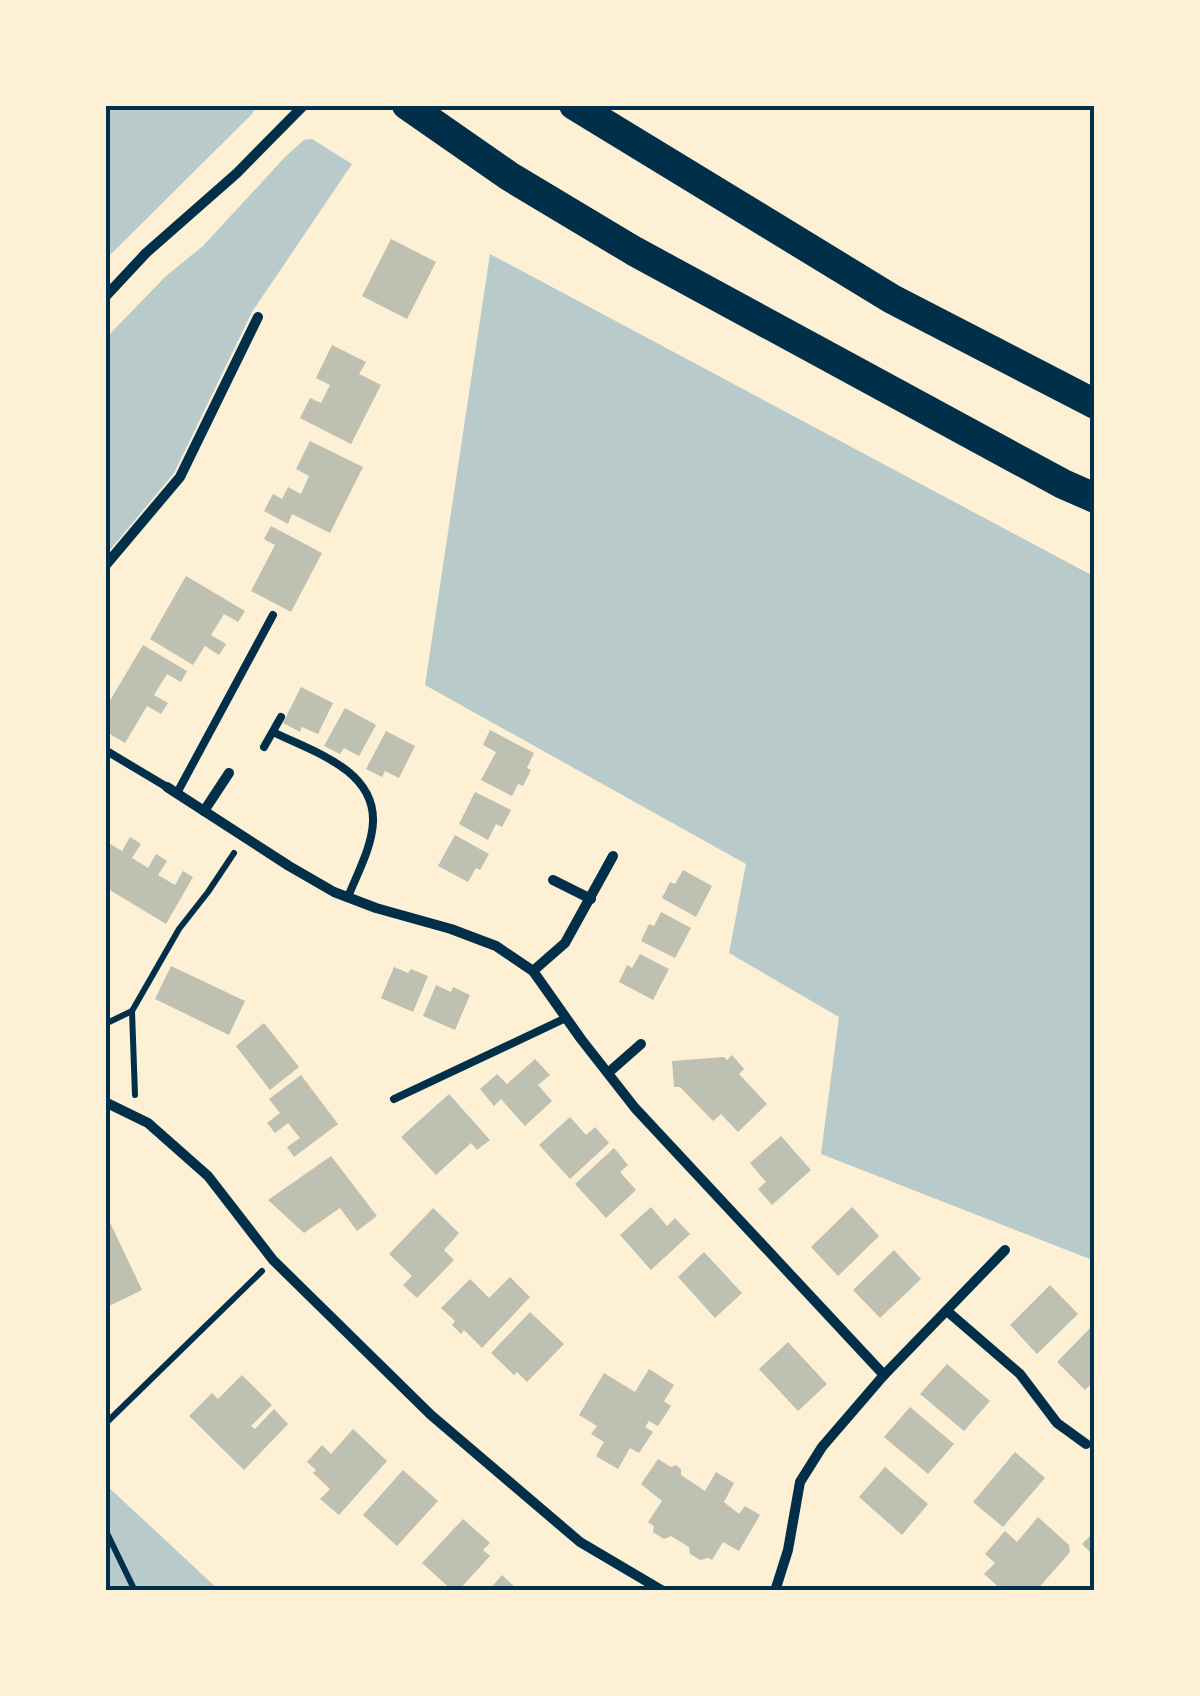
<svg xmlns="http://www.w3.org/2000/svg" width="1200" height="1696" viewBox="0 0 1200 1696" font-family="Barlow,sans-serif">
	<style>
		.green { fill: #b9caca }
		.building { fill: #bec0b2 }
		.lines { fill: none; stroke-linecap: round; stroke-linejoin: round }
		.path { stroke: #003049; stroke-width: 6 }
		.service { stroke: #003049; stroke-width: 8 }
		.minor { stroke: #003049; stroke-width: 10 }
		.motorway { stroke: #003049; stroke-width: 30 }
		.neatline { fill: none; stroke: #003049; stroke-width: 4 }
	</style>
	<rect width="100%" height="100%" fill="#fdf0d5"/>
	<g class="green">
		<path d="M105,105L256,106L252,114L105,260Z"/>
		<path d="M312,139L352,164L252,312L174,473L105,556V339L166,276L203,246L286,156L304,140Z"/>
		<path d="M490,254L1095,577V1261L821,1154L839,1017L729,953L746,864L425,685Z"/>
		<path d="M105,1484L220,1591H105Z"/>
	</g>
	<g class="building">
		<path d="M391,239L436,262L407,319L362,296Z"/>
		<path d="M332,345L366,362L359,374L381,385L351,444L300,418L310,398L321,403L330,385L316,378Z"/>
		<path d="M310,441L363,467L330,533L292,514L288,524L264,511L273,494L282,499L288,487L301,494L309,476L296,469Z"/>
		<path d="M271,526L322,553L291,612L251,591L275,545L264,539Z"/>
		<path d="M186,576L245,611L238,622L224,614L211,635L226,644L219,655L205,646L193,665L150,639Z"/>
		<path d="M143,645L187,671L181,682L167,674L154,695L168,703L161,714L147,706L125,743L105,731V709Z"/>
		<path d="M301,687L333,703L318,734L302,727L300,732L283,723Z"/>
		<path d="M345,708L376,725L359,756L344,748L340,754L324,746Z"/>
		<path d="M490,730L534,753L527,768L531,770L523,786L518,784L512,796L481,780L496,752L483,745Z"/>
		<path d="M386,731L415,746L399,778L385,771L382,777L366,769Z"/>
		<path d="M475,792L511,810L502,827L496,824L488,840L459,824Z"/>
		<path d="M455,835L489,854L480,870L476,868L468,882L438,866Z"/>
		<path d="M130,837L141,844L132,858L148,868L156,854L167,861L158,875L175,885L183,871L193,877L166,924L105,887V845L107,842L122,851Z"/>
		<path d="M683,870L712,886L696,917L662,898L670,882L675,884Z"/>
		<path d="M661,912L691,928L675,958L641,941L649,924L654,926Z"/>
		<path d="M640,954L669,969L653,1000L619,982L627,965L632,968Z"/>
		<path d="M171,966L245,1001L229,1035L155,999Z"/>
		<path d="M394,967L408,973L411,969L428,976L413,1012L381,998Z"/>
		<path d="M436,985L451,992L453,987L470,995L455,1030L423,1016Z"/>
		<path d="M264,1023L299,1067L270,1090L236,1046Z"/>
		<path d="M732,1055L744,1069L739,1074L767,1104L738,1132L721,1114L713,1121L680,1087H674L672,1061L724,1057L727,1060Z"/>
		<path d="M535,1059L550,1075L538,1085L552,1101L525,1126L501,1099L494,1106L480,1089L497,1074L507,1084Z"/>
		<path d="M301,1075L338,1124L294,1157L287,1147L300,1138L288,1123L275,1133L267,1123L280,1113L269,1099Z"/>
		<path d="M449,1094L490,1140L477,1150L471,1143L436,1175L401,1137Z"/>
		<path d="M570,1117L586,1135L595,1127L609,1143L570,1179L539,1145Z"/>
		<path d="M781,1136L811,1170L772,1205L758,1189L766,1182L750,1163Z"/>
		<path d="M614,1148L628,1165L620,1172L636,1190L606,1218L575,1184Z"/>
		<path d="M331,1156L377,1216L357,1231L340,1208L304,1233L268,1200Z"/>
		<path d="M651,1207L667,1226L675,1218L690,1234L651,1270L620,1235Z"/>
		<path d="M852,1207L879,1236L838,1276L811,1247Z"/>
		<path d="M433,1208L459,1233L444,1250L454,1260L417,1298L403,1285L412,1276L389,1254Z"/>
		<path d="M105,1212L142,1290L105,1308Z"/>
		<path d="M894,1250L921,1279L880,1318L853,1290Z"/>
		<path d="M704,1252L742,1293L715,1318L678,1277Z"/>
		<path d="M510,1277L530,1297L482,1348L464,1330L461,1334L452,1325L455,1321L441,1308L470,1279L489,1298Z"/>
		<path d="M1050,1285L1078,1314L1037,1354L1010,1325Z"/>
		<path d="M530,1312L564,1344L527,1382L517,1372L514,1375L491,1353Z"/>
		<path d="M1095,1323V1380L1085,1390L1057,1362Z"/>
		<path d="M788,1342L827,1384L798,1411L759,1369Z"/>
		<path d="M947,1364L990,1401L964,1431L920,1394Z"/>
		<path d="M649,1369L674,1385L664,1401L671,1406L658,1426L649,1421L645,1427L653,1432L639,1453L630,1448L618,1469L596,1456L604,1442L591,1434L597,1426L579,1415L604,1373L635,1392Z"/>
		<path d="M242,1375L272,1405L251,1426L255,1429L274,1409L288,1424L244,1470L189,1416L212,1393L218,1399Z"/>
		<path d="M910,1407L954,1444L928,1474L884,1437Z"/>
		<path d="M353,1429L387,1461L339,1515L320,1499L330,1489L313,1473L316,1470L307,1462L322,1445L331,1454Z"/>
		<path d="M1015,1452L1045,1478L1003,1527L973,1502Z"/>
		<path d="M658,1459L671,1467L676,1465L681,1469V1475L705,1491L716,1472L734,1483L724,1502L739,1514L745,1506L760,1515L739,1551L723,1542L712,1560L708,1558L700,1560L690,1554L689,1547L671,1536L664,1539L653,1532L654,1526L648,1522L662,1501L641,1484Z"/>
		<path d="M885,1467L928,1504L902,1535L859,1497Z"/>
		<path d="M403,1470L438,1501L397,1546L363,1515Z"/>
		<path d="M1038,1517L1069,1545L1070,1552L1036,1591H1003L984,1574L995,1563L985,1554L1005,1531L1017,1542Z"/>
		<path d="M463,1519L490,1543L483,1550L490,1556L458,1591H453L422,1563Z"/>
		<path d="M1095,1531V1557L1082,1544Z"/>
		<path d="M502,1575L517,1589L515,1591H488Z"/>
	</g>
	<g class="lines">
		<g class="path">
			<path d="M132,1011L135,1095"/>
			<path d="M105,1024L132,1011L179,929L208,892L234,853"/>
			<path d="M105,1424L262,1271"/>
			<path d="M105,1529L135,1591"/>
		</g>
		<g class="service">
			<path d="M273,732C311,751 375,769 373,822C372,847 357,874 348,897"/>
			<path d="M264,747L281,717"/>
			<path d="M105,750L167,787"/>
			<path d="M177,793L273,615"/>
			<path d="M394,1099L566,1018"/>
		</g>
		<g class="minor">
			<path d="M105,297L146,253L237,173L304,105"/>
			<path d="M105,566L180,477L258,317"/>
			<path d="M167,787L289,866L334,892L376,908L451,929L496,946L533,971L581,1039L635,1108L884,1375"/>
			<path d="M204,811L229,773"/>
			<path d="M553,880L591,899"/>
			<path d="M533,971L565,943L613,856"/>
			<path d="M608,1073L641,1044"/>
			<path d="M105,1102L148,1123L208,1176L273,1260L431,1415L580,1542L663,1591"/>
			<path d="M947,1311L1020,1374L1057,1423L1086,1444"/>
			<path d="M775,1591L788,1550L800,1482L822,1447L884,1375L1005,1250"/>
		</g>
		<g class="motorway">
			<path d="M407,105L509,176L634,251L1063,484L1095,498"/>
			<path d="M574,105L892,299L1095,404"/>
		</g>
	</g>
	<rect width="1200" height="1696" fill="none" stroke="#fdf0d5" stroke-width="215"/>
	<rect x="108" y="108" width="984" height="1480" class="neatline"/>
</svg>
